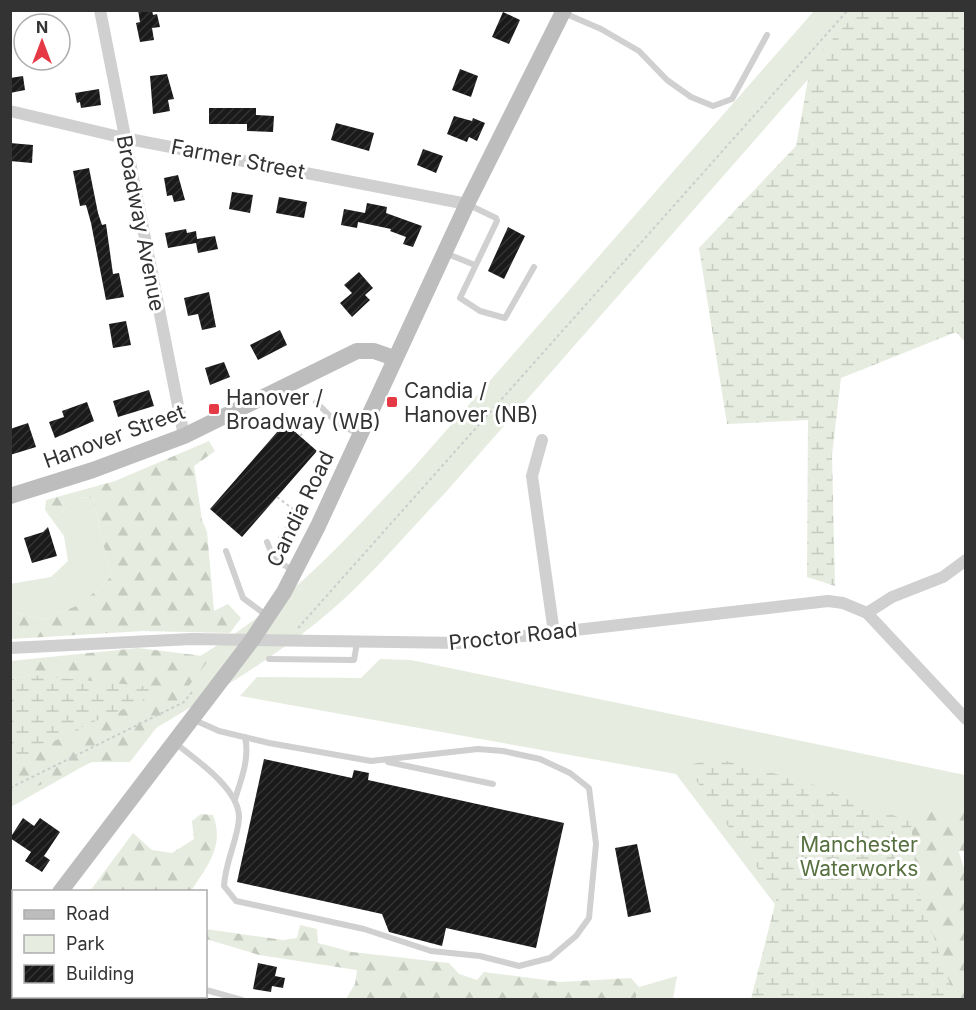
<svg xmlns="http://www.w3.org/2000/svg" width="976" height="1010" viewBox="0 0 976 1010" font-family="Inter,sans-serif">
	<style>
		.green { fill: #e6ecdf }
		.forest { fill: url(#forest-firs) }
		.wetland { fill: url(#wetland-marsh) }
		.building { fill: url(#building-hatch) }
		.lines { fill: none; stroke-linecap: round; stroke-linejoin: round }
		.path { stroke: #cdcdcd; stroke-width: 2; stroke-dasharray: 3 3; stroke-linecap: butt }
		.service { stroke: #d0d0d0; stroke-width: 6 }
		.minor { stroke: #d0d0d0; stroke-width: 12 }
		.secondary { stroke: #bdbdbd; stroke-width: 16 }
		.poi-dot { fill: #e63946; stroke: #fff; stroke-width: 2 }
		.labels { text-anchor: middle; dominant-baseline: central; stroke-width: 6; stroke-linejoin: round; paint-order: stroke }
		.street-label { font-size: 21px; fill: #333; stroke: #fff }
		.poi-label { font-size: 21px; fill: #333; stroke: #fff; text-anchor: start }
		.park-label { font-size: 21px; fill: #56703f; stroke: #fff }
	</style>
	<defs>
		<pattern id="forest-firs" width="22" height="20" patternUnits="userSpaceOnUse" patternTransform="scale(1.5)"><rect width="22" height="20" fill="#e6ecdf"/><path d="M5 1l3.5 6h-7zM16 11l3.5 6h-7z" fill="#c6cbc0"/></pattern>
		<pattern id="wetland-marsh" width="20" height="14" patternUnits="userSpaceOnUse" patternTransform="scale(1.5)"><rect width="20" height="14" fill="#e6ecdf"/><path d="M1 5h8M5 5V1M11 12h8M15 12V8" fill="none" stroke="#c6cbc0"/></pattern>
		<pattern id="building-hatch" width="6" height="6" patternUnits="userSpaceOnUse" patternTransform="scale(1.5)"><rect width="6" height="6" fill="#1a1a1a"/><path d="M-1 1l2-2M0 6l6-6M5 7l2-2" fill="none" stroke="#333"/></pattern>
	</defs>
	<rect width="100%" height="100%" fill="#fff"/>
	<g class="green">
		<path d="M814,11H868L445,493C403,537 364,585 316,623C252,674 179,713 110,756L96,759L11,807L10,761C103,710 214,658 294,588C337,551 375,507 415,466Z"/>
		<path d="M78,497L93,498L111,577L81,604L42,620L11,611L10,584L51,577L68,561L64,536L45,510L56,517Z"/>
		<path d="M380,659L411,660L965,775V833L953,830L965,874V999H767L777,907L676,774L240,696L257,677L361,678Z"/>
		<path d="M677,976L673,999L635,1000L639,987Z"/>
	</g>
	<g class="forest">
		<path d="M209,441L215,451L194,466L202,520L207,532L214,611L228,604L241,618L230,633L143,631L11,639V611L42,620L81,604L111,577L93,498L78,497L56,517L45,510L46,500L115,481Z"/>
		<path d="M138,648L211,657L130,762H92L11,798V764L77,729L142,701L31,675L11,679V661Z"/>
		<path d="M937,804L965,811V851H958L965,871V999H955L917,888L911,822Z"/>
		<path d="M201,814L213,815C225,846 207,866 191,891H90L133,833L152,850L172,853L194,839L192,821Z"/>
		<path d="M300,925L317,929L318,943L352,952L449,963L459,974L477,980L484,972L561,982L631,978L639,987L635,1000L346,999L355,984L357,970L259,955L206,939V929L283,940L297,938Z"/>
	</g>
	<g class="wetland">
		<path d="M858,11H965L966,343L956,332L841,378L832,455L835,586L807,577L808,420L727,424L699,248L796,146L811,63Z"/>
		<path d="M31,675L153,687L142,701L77,729L11,764V679Z"/>
		<path d="M716,758L803,781L911,822L917,888L955,999H751L777,896L686,766Z"/>
	</g>
	<g class="building">
		<path d="M138,10H152L153,15L157,14L160,27L152,28L154,40L140,42L136,23L140,22Z"/>
		<path d="M503,12L520,20L509,44L492,37Z"/>
		<path d="M460,69L478,76L471,97L452,90Z"/>
		<path d="M167,74L174,99L168,100L170,111L153,114L150,76Z"/>
		<path d="M23,76L25,90L10,93V78Z"/>
		<path d="M99,89L101,105L81,108L80,102L77,103L75,93Z"/>
		<path d="M209,108H256V115L274,116L273,132L247,131V124H209Z"/>
		<path d="M454,116L472,121L473,118L485,123L477,141L469,137L467,142L447,134Z"/>
		<path d="M336,123L374,133L369,151L331,140Z"/>
		<path d="M10,143L33,145L32,163L10,161Z"/>
		<path d="M423,149L443,156L436,173L417,165Z"/>
		<path d="M89,168L98,213L102,225L106,224L113,274L119,273L124,297L106,300L91,223L86,205L80,206L73,171Z"/>
		<path d="M178,175L185,200L174,202L172,195L167,196L164,178Z"/>
		<path d="M232,192L253,195L250,213L229,209Z"/>
		<path d="M279,197L307,202L304,218L276,213Z"/>
		<path d="M367,203L387,207L386,213L422,226L413,247L403,244L406,237L390,231L391,229L358,222L357,228L341,225L344,209L365,213Z"/>
		<path d="M508,227L525,236L504,279L488,271Z"/>
		<path d="M186,229L187,233L196,231L197,239L215,236L218,249L198,253L196,243L168,248L165,233Z"/>
		<path d="M359,272L373,288L365,295L370,300L352,317L340,303L352,293L344,285Z"/>
		<path d="M209,292L216,327L202,330L198,314L188,316L184,298Z"/>
		<path d="M126,321L131,345L113,348L109,324Z"/>
		<path d="M280,330L287,345L258,360L250,345Z"/>
		<path d="M224,362L230,377L210,385L205,368Z"/>
		<path d="M149,390L154,406L118,417L113,401Z"/>
		<path d="M87,402L94,421L55,438L49,422L64,417L62,411Z"/>
		<path d="M28,423L36,447L10,455V429Z"/>
		<path d="M285,423L317,451L242,537L210,509Z"/>
		<path d="M48,527L57,556L32,563L24,538L43,532Z"/>
		<path d="M264,759L352,778L354,770L369,773L368,780L564,823L536,948L446,928L442,946L389,932L382,914L237,882Z"/>
		<path d="M23,818L34,826L40,818L60,832L44,856L50,860L42,872L25,861L31,852L10,838Z"/>
		<path d="M637,844L651,912L628,917L615,848Z"/>
		<path d="M258,963L277,967L275,976L285,978L283,988L272,986L271,992L253,989Z"/>
	</g>
	<g class="lines">
		<g class="path">
			<path d="M300,436L318,416"/>
			<path d="M277,497L297,512L277,540"/>
			<path d="M298,628L848,10"/>
			<path d="M10,788L184,702L192,692"/>
		</g>
		<g class="service">
			<path d="M564,13L601,29L639,51L667,80L691,97L713,106L732,99L767,35"/>
			<path d="M467,204L496,218L497,221L460,298L480,311L505,318L534,267"/>
			<path d="M445,253L475,265"/>
			<path d="M316,402L336,422L360,435"/>
			<path d="M267,542L274,559L294,571"/>
			<path d="M226,551L243,598L266,615"/>
			<path d="M269,659L354,660L357,643"/>
			<path d="M174,742C195,759 240,789 239,818C238,839 225,862 224,886L236,901L364,929L431,951L480,956L519,966L550,958L576,936L589,918L596,844L589,788L570,773L540,759L503,751L478,749L371,761L269,743L219,731L192,719"/>
			<path d="M388,762L493,784"/>
			<path d="M235,799C241,780 250,758 245,737"/>
			<path d="M10,905L14,909"/>
			<path d="M206,990L242,1000"/>
		</g>
		<g class="minor">
			<path d="M100,10L184,436"/>
			<path d="M10,111L124,138L467,204"/>
			<path d="M542,440L532,476L554,633"/>
			<path d="M867,613L892,597L943,577L966,560"/>
			<path d="M10,648L192,639L463,643L828,601L843,603L867,613L966,719"/>
		</g>
		<g class="secondary">
			<path d="M10,496L93,470L184,436L357,351H374L394,358"/>
			<path d="M60,892L252,640L284,592L318,526L467,204L564,10"/>
			<path d="M10,959L14,955"/>
		</g>
	</g>
	<g class="poi-dot">
		<rect x="386" y="396" width="12" height="12" rx="3"/>
		<rect x="208" y="403" width="12" height="12" rx="3"/>
	</g>
	<g class="labels">
		<g class="street-label">
			<text transform="translate(238 159) rotate(11)">Farmer Street</text>
			<text transform="translate(141 223) rotate(79)">Broadway Avenue</text>
			<text transform="translate(114 436) rotate(-20)">Hanover Street</text>
			<text transform="translate(300 509) rotate(-64)">Candia Road</text>
			<text transform="translate(513 636) rotate(-6)">Proctor Road</text>
		</g>
		<g class="poi-label">
			<text x="404" y="390">Candia /<tspan x="404" dy="24">Hanover (NB)</tspan></text>
			<text x="226" y="397">Hanover /<tspan x="226" dy="24">Broadway (WB)</tspan></text>
		</g>
		<g class="park-label">
			<text x="859" y="844">Manchester<tspan x="859" dy="24">Waterworks</tspan></text>
		</g>
	</g>
	<rect width="976" height="1010" fill="none" stroke="#333333" stroke-width="24"/>
	<rect x="12" y="890" width="195" height="108" fill="#ffffff" stroke="#adadad" stroke-width="1.5"/>
	<rect x="24" y="910" width="30" height="9" fill="#bdbdbd" stroke="#adadad" stroke-width="1.5"/>
	<text x="66" y="920" font-size="18" fill="#333333">Road</text>
	<rect x="24" y="935" width="30" height="18" fill="#e6ecdf" stroke="#adadad" stroke-width="1.5"/>
	<text x="66" y="950" font-size="18" fill="#333333">Park</text>
	<rect x="24" y="965" width="30" height="18" fill="url(#building-hatch)" stroke="#adadad" stroke-width="1.5"/>
	<text x="66" y="980" font-size="18" fill="#333333">Building</text>
	<g transform="translate(42 42)"><circle r="28" fill="#ffffff" stroke="#adadad" stroke-width="1.5"/>
	<path d="M0-4.5L10 22L0 15L-10 22Z" fill="#e63946"/>
	<text y="-9" font-size="16" font-weight="bold" text-anchor="middle" fill="#333333">N</text>
	</g>
</svg>
